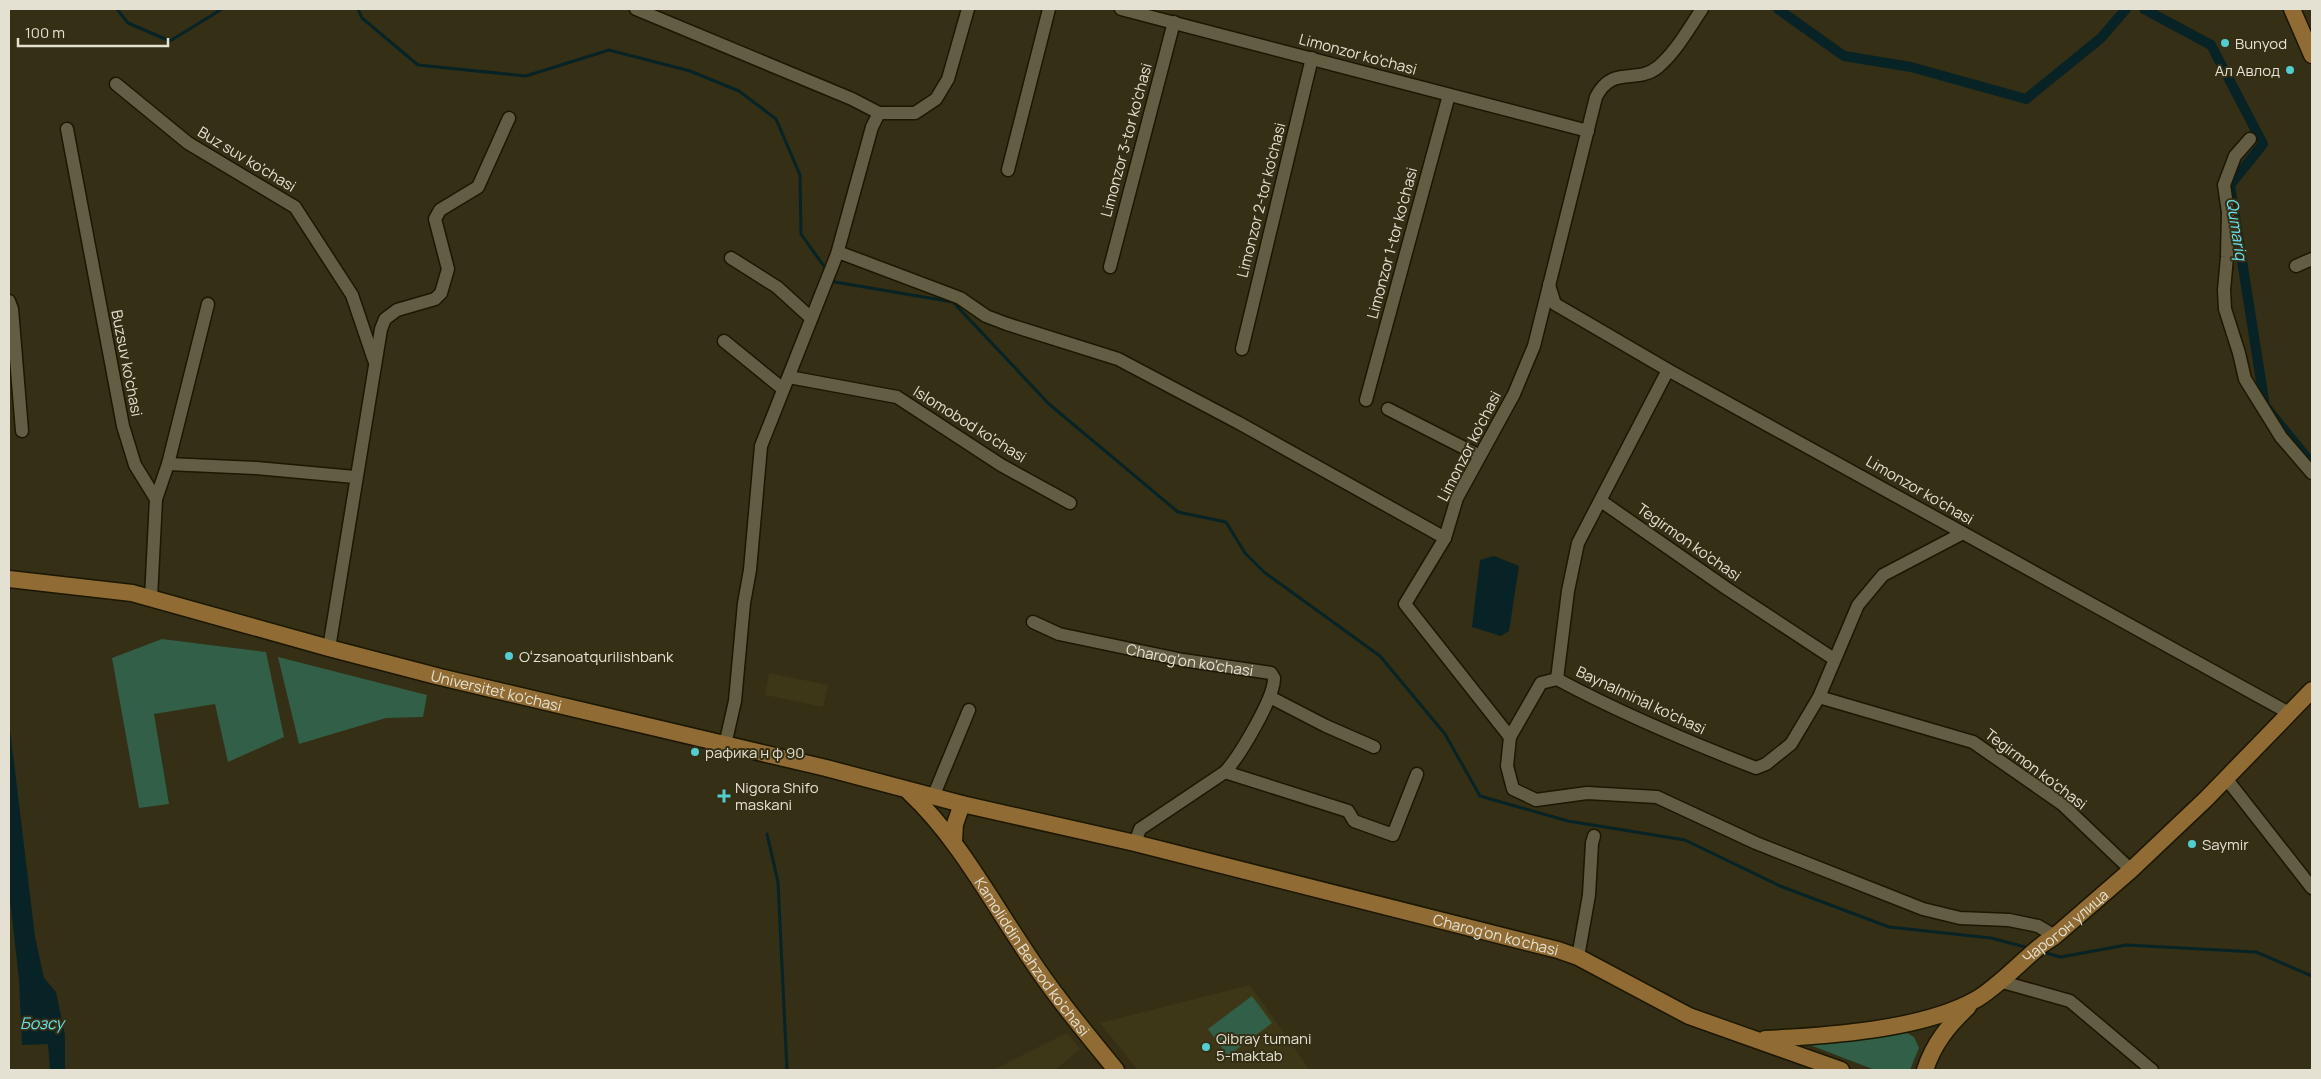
<svg xmlns="http://www.w3.org/2000/svg" width="2321" height="1079" viewBox="0 0 2321 1079" font-family="Manrope,sans-serif">
	<style>
		.built { fill: #3e3717 }
		.green { fill: #315f48 }
		.water { fill: #082325 }
		.lines { fill: none; stroke-linecap: round; stroke-linejoin: round }
		.stream { stroke: #082325; stroke-width: 3 }
		.canal { stroke: #082325; stroke-width: 10 }
		.minor-casing { stroke: #1c1700; stroke-width: 15 }
		.major-casing { stroke: #1c1700; stroke-width: 19 }
		.minor { stroke: #635e43; stroke-width: 12 }
		.major { stroke: #906c34; stroke-width: 16 }
		.poi-dot { fill: #52cdd0; stroke: #342f15; stroke-width: 2 }
		.labels { text-anchor: middle; dominant-baseline: central; stroke-width: 4; stroke-linejoin: round; paint-order: stroke }
		.poi-label { font-size: 15px; fill: #e4e1d2; stroke: #342f15; text-anchor: start }
		.street-label { font-size: 15px; fill: #e4e1d2; stroke: #342f15 }
		.water-label { font-size: 16px; font-style: italic; fill: #66e1ed; stroke: #342f15 }
	</style>
	<rect width="100%" height="100%" fill="#342f15"/>
	<g class="built">
		<path d="M769,673L828,685L823,707L765,695Z"/>
		<path d="M1250,985L1310,1070H1138L1100,1023Z"/>
		<path d="M1067,1033L1080,1049L1055,1070H993Z"/>
	</g>
	<g class="green">
		<path d="M162,639L266,652L284,737L228,762L215,704L154,714L169,804L139,808L112,658Z"/>
		<path d="M278,657L427,695L423,717L386,718L299,744Z"/>
		<path d="M1252,996L1272,1023L1228,1056L1208,1029Z"/>
		<path d="M1907,1033L1914,1037L1919,1048L1910,1070H1875L1810,1045Z"/>
	</g>
	<g class="water">
		<path d="M1494,556L1519,566L1509,631L1501,636L1472,627L1480,560Z"/>
		<path d="M9,721L35,937L44,978L56,992L65,1035V1070H50L48,1044L22,1045L19,979L9,891Z"/>
	</g>
	<g class="lines">
		<g class="stream">
			<path d="M117,9L128,23L170,41L222,9"/>
			<path d="M358,9L362,18L418,65L526,76L609,50L690,71L739,91L776,119L800,175L801,234L826,269"/>
			<path d="M831,276L835,282L953,302L1049,404L1178,512L1226,522L1245,553L1264,572L1380,656L1445,734L1480,796L1568,821L1685,840L1780,886L1889,927L1991,938L2029,948"/>
			<path d="M767,834L778,882L787,1070"/>
			<path d="M2042,952L2061,957L2126,945L2256,952L2312,976"/>
		</g>
		<g class="canal">
			<path d="M1778,9L1844,56L1911,67L2026,99L2101,38L2126,9"/>
			<path d="M2144,9L2211,45L2263,144L2230,185L2265,406L2312,464"/>
		</g>
		<g class="minor-casing">
			<g id="minor">
				<path d="M636,9L852,99L879,113H915L936,99L948,79L968,9"/>
				<path d="M1121,9L1588,131"/>
				<path d="M116,84L188,143L295,207L352,295L374,360"/>
				<path d="M67,129L123,426L135,465L156,499L151,598"/>
				<path d="M2250,139L2235,156L2224,185L2228,212L2227,257L2224,290L2225,309L2239,353L2245,379L2281,437L2312,473"/>
				<path d="M1008,170L1049,9"/>
				<path d="M838,252L960,298L986,316L1007,324L1118,359L1239,423L1445,538"/>
				<path d="M731,258L777,287L811,318"/>
				<path d="M2296,266L2312,259"/>
				<path d="M1110,267L1174,22"/>
				<path d="M1549,285L1555,304L1668,370L2289,713"/>
				<path d="M9,301L12,309L22,431"/>
				<path d="M724,341L783,389"/>
				<path d="M1242,349L1312,58"/>
				<path d="M789,377L897,397L1001,465L1070,503"/>
				<path d="M1366,400L1449,95"/>
				<path d="M1388,409L1480,456"/>
				<path d="M168,464L256,468L355,477"/>
				<path d="M156,499L168,464L208,304"/>
				<path d="M1601,501L1726,588L1834,659"/>
				<path d="M1963,533L1883,575L1858,605L1819,697L1791,744L1766,764L1756,768C1689,742 1620,713 1557,679L1541,683L1510,737L1507,766L1513,789L1536,800L1587,793L1657,797L1756,843L1923,909L1960,918L2009,920L2038,926L2055,936"/>
				<path id="s1" d="M1033,622L1059,634L1183,660L1271,673L1274,678C1275,697 1239,757 1225,772L1140,829L1135,843"/>
				<path d="M329,648L381,329L385,319L397,310L435,299L441,293L448,269L435,219L440,210L478,187L509,118"/>
				<path d="M1557,679L1568,591L1578,543L1668,370"/>
				<path d="M1270,697L1326,726L1374,747"/>
				<path d="M1819,697L1973,742L2062,804L2131,870"/>
				<path d="M1510,737L1405,604L1445,538L1457,498L1514,394L1534,346L1596,97C1613,64 1636,85 1658,67C1676,52 1689,28 1702,9"/>
				<path d="M725,745L735,701L744,603L750,570L761,446L837,254L872,127L879,113"/>
				<path d="M1225,772L1348,811L1354,821L1393,835L1417,774"/>
				<path d="M2225,777L2312,888"/>
				<path d="M933,797L969,710"/>
				<path d="M1578,957L1589,895L1592,843L1594,836"/>
				<path d="M1999,981L2070,1001L2152,1070"/>
			</g>
		</g>
		<g class="major-casing">
			<g id="major">
				<path d="M2292,9L2312,55"/>
				<path id="s2" d="M9,579L132,593L329,648L440,677L826,768L962,804L1135,843L1558,950L1578,957L1689,1016L1841,1070"/>
				<path id="s3" d="M909,792C958,838 990,899 1028,955C1054,995 1086,1033 1116,1070"/>
				<path d="M954,841L955,824L962,804"/>
				<path id="s4" d="M1765,1039C1826,1036 1921,1030 1975,1000C1997,988 2022,960 2043,944L2055,936L2131,870L2206,799L2312,690"/>
				<path d="M1925,1070C1934,1043 1948,1026 1968,1007"/>
			</g>
		</g>
		<use href="#minor" class="minor"/>
		<use href="#major" class="major"/>
	</g>
	<g class="poi-dot">
		<circle cx="2225" cy="43" r="5"/>
		<circle cx="2290" cy="70" r="5"/>
		<circle cx="509" cy="656" r="5"/>
		<circle cx="695" cy="752" r="5"/>
		<path d="M721.5 788.5h5v5h5v5h-5v5h-5v-5h-5v-5h5z"/>
		<circle cx="2192" cy="844" r="5"/>
		<circle cx="1206" cy="1047" r="5"/>
	</g>
	<g class="labels">
		<g class="poi-label">
			<text x="2235" y="43">Bunyod</text>
			<text x="2280" y="70" text-anchor="end">Ал Авлод</text>
			<text x="519" y="656">Oʻzsanoatqurilishbank</text>
			<text x="705" y="752">рафика н ф 90</text>
			<text x="735" y="787">Nigora Shifo<tspan x="735" dy="17">maskani</tspan></text>
			<text x="2202" y="844">Saymir</text>
			<text x="1216" y="1038">Qibray tumani<tspan x="1216" dy="17">5-maktab</tspan></text>
		</g>
		<g class="street-label">
			<text transform="translate(1358 54) rotate(15)">Limonzor ko'chasi</text>
			<text transform="translate(1126 140) rotate(-75)">Limonzor 3-tor ko'chasi</text>
			<text transform="translate(247 159) rotate(31)">Buz suv ko'chasi</text>
			<text transform="translate(1261 200) rotate(-76)">Limonzor 2-tor ko'chasi</text>
			<text transform="translate(1392 243) rotate(-75)">Limonzor 1-tor ko'chasi</text>
			<text transform="translate(127 363) rotate(79)">Buzsuv ko'chasi</text>
			<text transform="translate(970 424) rotate(32)">Islomobod ko'chasi</text>
			<text transform="translate(1469 446) rotate(-63)">Limonzor ko'chasi</text>
			<text transform="translate(1920 490) rotate(30)">Limonzor ko'chasi</text>
			<text transform="translate(1689 542) rotate(35)">Tegirmon ko'chasi</text>
			<text stroke="none"><textPath href="#s1" startOffset="162">Charog'on ko'chasi</textPath></text>
			<text stroke="none"><textPath href="#s2" startOffset="501">Universitet ko'chasi</textPath></text>
			<text transform="translate(1641 700) rotate(25)">Baynalminal ko'chasi</text>
			<text transform="translate(2036 769) rotate(37)">Tegirmon ko'chasi</text>
			<text stroke="none"><textPath href="#s4" startOffset="332">Чарогон улица</textPath></text>
			<text stroke="none"><textPath href="#s2" startOffset="1530">Charog'on ko'chasi</textPath></text>
			<text stroke="none"><textPath href="#s3" startOffset="206">Kamoliddin Behzod ko'chasi</textPath></text>
		</g>
		<g class="water-label">
			<text transform="translate(2237 229) rotate(81)">Qumariq</text>
			<text x="42" y="1023">Бозсу</text>
		</g>
	</g>
	<rect width="2321" height="1079" fill="none" stroke="#e4e1d2" stroke-width="20"/>
	<path d="M18 38v8h150v-8" fill="none" stroke="#e4e1d2" stroke-width="2.5"/>
	<text x="25" y="38" font-size="15" fill="#e4e1d2" stroke="#342f15" stroke-width="4" paint-order="stroke">100 m</text>
</svg>
